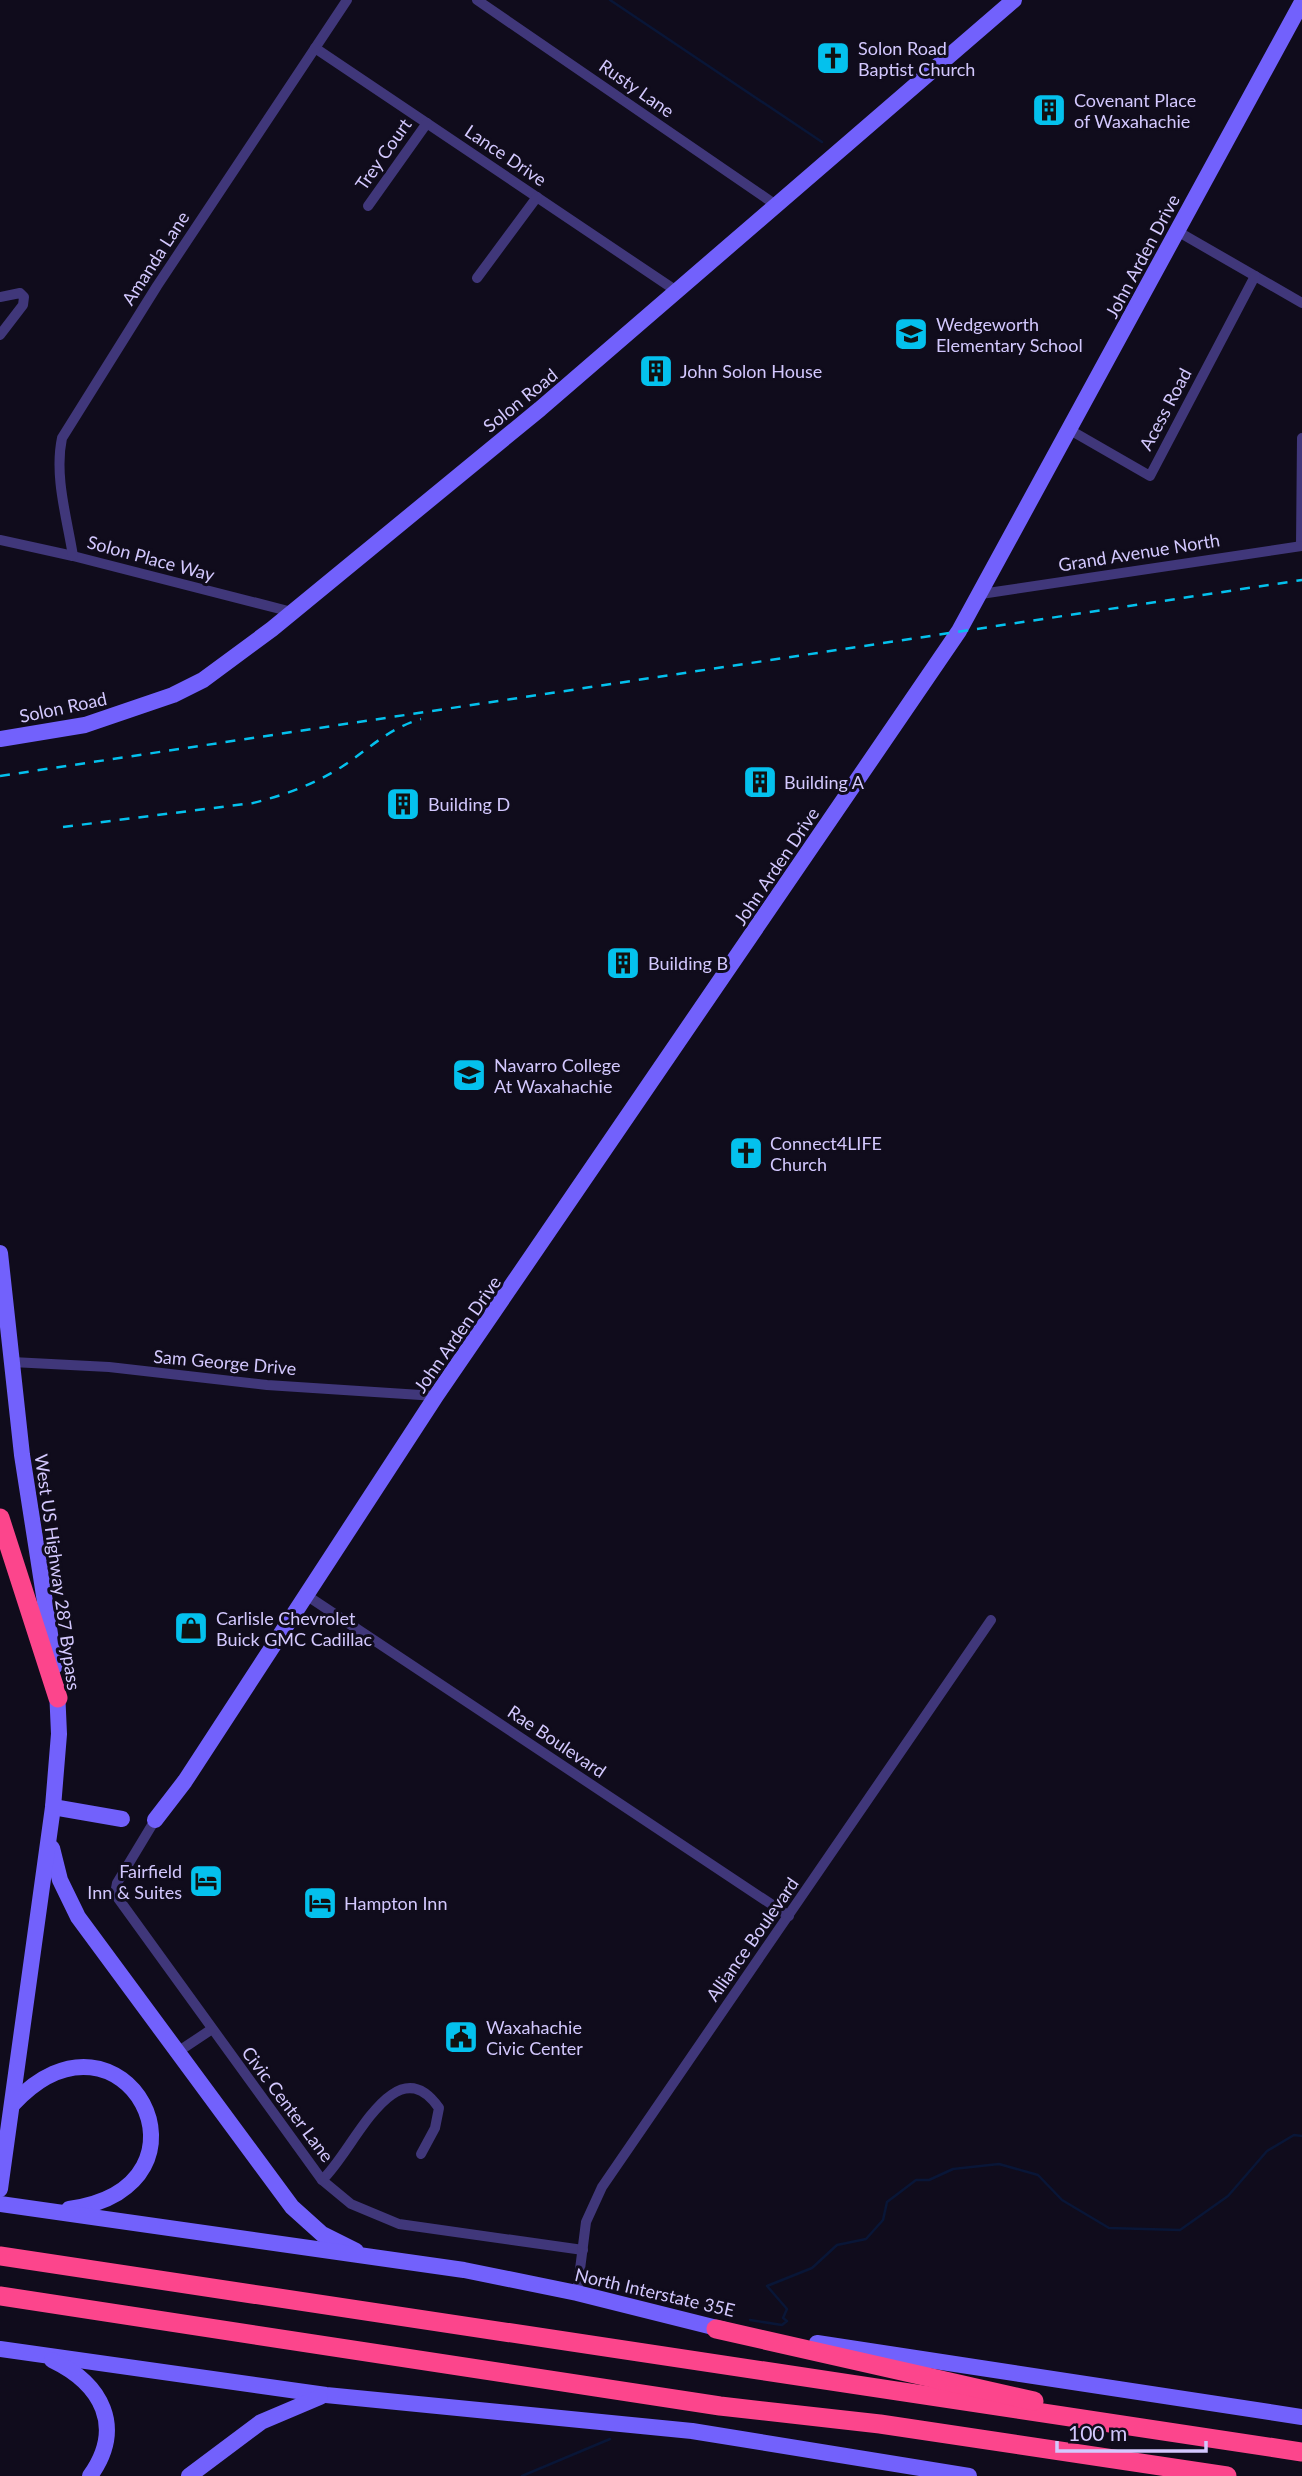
<svg xmlns="http://www.w3.org/2000/svg" width="1302" height="2476" viewBox="0 0 1302 2476" font-family="Lato,sans-serif">
	<style>
		.lines { fill: none; stroke-linecap: round; stroke-linejoin: round }
		.stream { stroke: #091637; stroke-width: 2.5 }
		.street { stroke: #40377a; stroke-width: 10 }
		.secondary { stroke: #7261fc; stroke-width: 16 }
		.highway { stroke: #fc458c; stroke-width: 19 }
		.rail { stroke: #04c1ed; stroke-width: 2.5; stroke-dasharray: 10 9; stroke-linecap: butt }
		.labels { text-anchor: middle; dominant-baseline: central; stroke-width: 6; stroke-linejoin: round; paint-order: stroke }
		.poi-label { font-size: 18px; fill: #d3c8fe; stroke: #100c1c; text-anchor: start }
		.street-label { font-size: 18px; fill: #d3c8fe; stroke: #100c1c }
	</style>
	<rect width="100%" height="100%" fill="#100c1c"/>
	<g class="lines">
		<g class="stream">
			<path d="M610,0L822,142"/>
			<path d="M750,2320L782,2325L787,2321L783,2318L787,2309L767,2286L812,2268L837,2245L866,2239L883,2220L887,2202L916,2180H929L953,2169L999,2164L1038,2175L1062,2200L1109,2228L1180,2230L1228,2196L1267,2151L1294,2135L1302,2136"/>
			<path d="M522,2476L610,2439"/>
		</g>
		<g class="street">
			<path d="M477,0L776,205"/>
			<path d="M315,48L678,292"/>
			<path d="M368,206L427,123"/>
			<path d="M1177,231L1302,303"/>
			<path d="M477,278L537,197"/>
			<path d="M0,297L20,293L24,297L23,305L0,335"/>
			<path d="M1070,430L1150,476L1255,276"/>
			<path d="M0,540L73,556L292,612"/>
			<path d="M1301,546L1302,438"/>
			<path d="M73,556C67,518 54,476 62,438L157,286L347,0"/>
			<path d="M981,594L1302,546"/>
			<path d="M12,1362L109,1367L267,1385L436,1396"/>
			<path d="M306,1595L789,1916"/>
			<path d="M155,1820L117,1883L115,1894L322,2180L351,2204L399,2224L583,2250"/>
			<path d="M176,2053L212,2029"/>
			<path d="M322,2180C353,2153 394,2044 439,2108L435,2128L421,2154"/>
			<path d="M577,2293L586,2222L602,2187L991,1620"/>
		</g>
		<g class="secondary">
			<path d="M0,739L85,725L173,695L203,680L272,629L540,409L1014,0"/>
			<path d="M0,1253L22,1455L55,1666"/>
			<path d="M53,1807L122,1819"/>
			<path d="M155,1820L185,1781L436,1396L959,631L1302,2"/>
			<path d="M52,1848L60,1880L78,1917L292,2207L322,2234L356,2251"/>
			<path d="M13,2104C123,1986 230,2186 69,2209"/>
			<path d="M0,2189L53,1807L59,1734L57,1689"/>
			<path d="M0,2204L464,2270L577,2293L725,2330"/>
			<path d="M817,2343L1302,2417"/>
			<path d="M0,2349L326,2395L692,2431L969,2476"/>
			<path d="M52,2360C102,2384 125,2427 90,2476"/>
			<path d="M189,2476L261,2422L320,2397"/>
		</g>
		<g class="highway">
			<path d="M0,1518L58,1698"/>
			<path d="M0,2256L1302,2452"/>
			<path d="M0,2296L720,2406L880,2424L1227,2476"/>
			<path d="M716,2329L1034,2401"/>
		</g>
		<g class="rail">
			<path d="M0,776L1302,580"/>
			<path d="M63,827L253,803C285,795 315,784 343,766C369,749 389,728 421,719"/>
		</g>
	</g>
	<defs>
		<g id="church-square" transform="scale(1.75)"><rect x="-9" y="-9" width="18" height="18" rx="4" fill="#04c1ed" stroke="#100c1c"/><path d="M-1.2-6h2.4v3.5h3.3v2.4h-3.3V6h-2.4V-.1h-3.3v-2.4h3.3Z" fill="#111"/></g>
		<g id="building-square" transform="scale(1.75)"><rect x="-9" y="-9" width="18" height="18" rx="4" fill="#04c1ed" stroke="#100c1c"/><path d="M-4-6H4V6H1V3H-1V6H-4ZM-2.5-4.3h1.7v1.8h-1.7ZM.8-4.3h1.7v1.8H.8ZM-2.5-1h1.7V.8h-1.7ZM.8-1h1.7V.8H.8Z" fill="#111"/></g>
		<g id="school-square" transform="scale(1.75)"><rect x="-9" y="-9" width="18" height="18" rx="4" fill="#04c1ed" stroke="#100c1c"/><path d="M0-5L7-2L0 1L-7-2ZM-4 1L0 2.5L4 1V4Q0 6-4 4Z" fill="#111"/></g>
		<g id="university-square" transform="scale(1.75)"><rect x="-9" y="-9" width="18" height="18" rx="4" fill="#04c1ed" stroke="#100c1c"/><path d="M0-5L7-2L0 1L-7-2ZM-4 1L0 2.5L4 1V4Q0 6-4 4Z" fill="#111"/></g>
		<g id="shop-square" transform="scale(1.75)"><rect x="-9" y="-9" width="18" height="18" rx="4" fill="#04c1ed" stroke="#100c1c"/><path d="M-5-2.5h2.3a2.7 3.5 0 0 1 5.4 0H5L5.5 6h-11ZM-1.5-2.5h3a1.5 2.3 0 0 0-3 0Z" fill="#111"/></g>
		<g id="hotel-square" transform="scale(1.75)"><rect x="-9" y="-9" width="18" height="18" rx="4" fill="#04c1ed" stroke="#100c1c"/><path d="M-6-4.5h1.5V1H6V5H4.5V3h-9V5H-6ZM-4 0a1.8 1.8 0 1 1 3.6 0ZM.5 0V-2.5h3Q6-2.5 6 0Z" fill="#111"/></g>
		<g id="civic-square" transform="scale(1.75)"><rect x="-9" y="-9" width="18" height="18" rx="4" fill="#04c1ed" stroke="#100c1c"/><path d="M-.6-6.5H3V-4.5H.6V-3L4-1V1h2V6H-6V1h2V-1L-.6-3ZM-1.2 2.5V6h2.4V2.5Z" fill="#111"/></g>
	</defs>
	<g fill-rule="evenodd">
		<use href="#church-square" x="833" y="58"/>
		<use href="#building-square" x="1049" y="110"/>
		<use href="#school-square" x="911" y="334"/>
		<use href="#building-square" x="656" y="371"/>
		<use href="#building-square" x="760" y="782"/>
		<use href="#building-square" x="403" y="804"/>
		<use href="#building-square" x="623" y="963"/>
		<use href="#university-square" x="469" y="1075"/>
		<use href="#church-square" x="746" y="1153"/>
		<use href="#shop-square" x="191" y="1628"/>
		<use href="#hotel-square" x="206" y="1881"/>
		<use href="#hotel-square" x="320" y="1903"/>
		<use href="#civic-square" x="461" y="2037"/>
	</g>
	<g class="labels">
		<g class="poi-label">
			<text x="858" y="48">Solon Road<tspan x="858" dy="21">Baptist Church</tspan></text>
			<text x="1074" y="100">Covenant Place<tspan x="1074" dy="21">of Waxahachie</tspan></text>
			<text x="936" y="324">Wedgeworth<tspan x="936" dy="21">Elementary School</tspan></text>
			<text x="680" y="371">John Solon House</text>
			<text x="784" y="782">Building A</text>
			<text x="428" y="804">Building D</text>
			<text x="648" y="963">Building B</text>
			<text x="494" y="1065">Navarro College<tspan x="494" dy="21">At Waxahachie</tspan></text>
			<text x="770" y="1143">Connect4LIFE<tspan x="770" dy="21">Church</tspan></text>
			<text x="216" y="1618">Carlisle Chevrolet<tspan x="216" dy="21">Buick GMC Cadillac</tspan></text>
			<text x="182" y="1871" text-anchor="end">Fairfield<tspan x="182" dy="21">Inn &amp; Suites</tspan></text>
			<text x="344" y="1903">Hampton Inn</text>
			<text x="486" y="2027">Waxahachie<tspan x="486" dy="21">Civic Center</tspan></text>
		</g>
		<g class="street-label">
			<text transform="translate(637 88) rotate(35)">Rusty Lane</text>
			<text transform="translate(383 154) rotate(-55)">Trey Court</text>
			<text transform="translate(506 155) rotate(34)">Lance Drive</text>
			<text transform="translate(1142 256) rotate(-62)">John Arden Drive</text>
			<text transform="translate(155 258) rotate(-57)">Amanda Lane</text>
			<text transform="translate(520 400) rotate(-39)">Solon Road</text>
			<text transform="translate(1165 409) rotate(-62)">Acess Road</text>
			<text transform="translate(1139 552) rotate(-9)">Grand Avenue North</text>
			<text transform="translate(151 558) rotate(15)">Solon Place Way</text>
			<text transform="translate(63 707) rotate(-12)">Solon Road</text>
			<text transform="translate(776 866) rotate(-56)">John Arden Drive</text>
			<text transform="translate(457 1334) rotate(-55)">John Arden Drive</text>
			<text transform="translate(225 1362) rotate(5)">Sam George Drive</text>
			<text transform="translate(58 1572) rotate(82)">West US Highway 287 Bypass</text>
			<text transform="translate(557 1741) rotate(34)">Rae Boulevard</text>
			<text transform="translate(752 1939) rotate(-55)">Alliance Boulevard</text>
			<text transform="translate(288 2104) rotate(53)">Civic Center Lane</text>
			<text transform="translate(655 2292) rotate(13)">North Interstate 35E</text>
		</g>
	</g>
	<path d="M1057 2441v10h149v-10" fill="none" stroke="#d3c8fe" stroke-width="3.5"/>
	<text x="1068" y="2441" font-size="21" fill="#d3c8fe" stroke="#100c1c" stroke-width="5" paint-order="stroke">100 m</text>
</svg>
